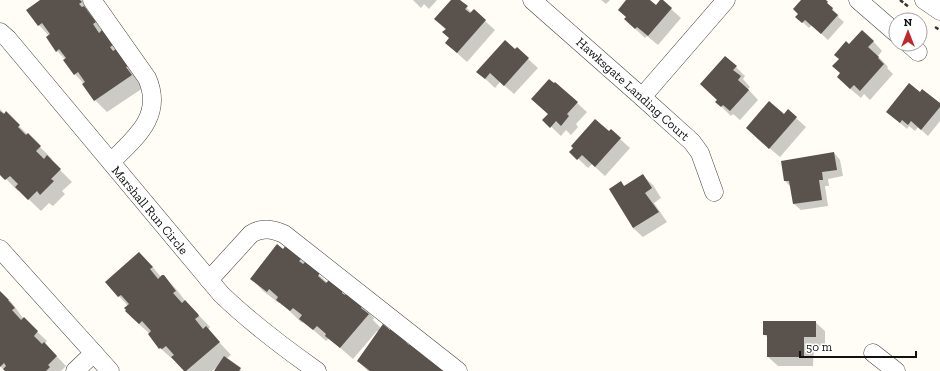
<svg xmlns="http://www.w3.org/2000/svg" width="940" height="371" viewBox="0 0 940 371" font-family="'Zilla Slab',serif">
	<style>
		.shadow { fill: #0003 }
		.building { fill: #5a524d }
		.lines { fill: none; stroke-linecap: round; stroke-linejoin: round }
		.minor-casing { stroke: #444; stroke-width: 19 }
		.path { stroke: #333; stroke-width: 2.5; stroke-dasharray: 4 2; stroke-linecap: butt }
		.minor { stroke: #fff; stroke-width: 18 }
		.labels { text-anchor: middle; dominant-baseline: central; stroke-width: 4; stroke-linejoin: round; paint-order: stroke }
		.street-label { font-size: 13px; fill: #111; stroke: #fff }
	</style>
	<rect width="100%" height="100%" fill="#fffdf5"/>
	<g class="shadow">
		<path d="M40,0H82L139,78L137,80L143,88L107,112L95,100L84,84L75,74L66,60L57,51L49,36L39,25Z"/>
		<path d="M413,0H437L429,9L424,4L421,8Z"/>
		<path d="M452,0H459L472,13L485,21L495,30L467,62L446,43L450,39L446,30L436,19Z"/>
		<path d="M601,0H610L606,4Z"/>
		<path d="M628,0H648L656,6L661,0L681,18L658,45L647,36L645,38L625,19L627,17Z"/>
		<path d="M802,0H824L839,16L838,17L844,22L828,40L812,25L809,28L797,17L799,14Z"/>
		<path d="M873,41L882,51L878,56L888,67L887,68L893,74L870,100L864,94L861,98L848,87L841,73L840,59L849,45Z"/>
		<path d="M515,51L528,59L538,68L514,94L500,82L495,88L478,72Z"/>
		<path d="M736,67L745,76L743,79L750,87L748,89L758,100L740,120L733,114L731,116L717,102L718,100L701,84Z"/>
		<path d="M920,94L940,104V121L928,136L918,127L915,131L909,126L907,129L887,112Z"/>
		<path d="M532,99L577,103L587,112L576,124L578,127L571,135L566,130L561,136L544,120L549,115Z"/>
		<path d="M0,109L5,114L6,113L52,159L50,160L72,182L62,191L65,194L53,206L49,203L41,211L19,190L18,191L0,173Z"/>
		<path d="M788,111L806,127L780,157L756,137Z"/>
		<path d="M609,133L620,139L630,148L605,176L592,164L588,168L571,152Z"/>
		<path d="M834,153L840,160L843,176L828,179L829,186H825L828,206L801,210L794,204L791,187L785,181Z"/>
		<path d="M643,176L653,185L661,198L654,203L667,222L643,237L633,228L621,183L625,187Z"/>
		<path d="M283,251L301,259L328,283L362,306L374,318L373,320L381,328L390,331L392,328L446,371H368L358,361L379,332L377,331L353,359L329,338L326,341L303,321L302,323L280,302L279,303L263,291L252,279Z"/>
		<path d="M151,265L161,277L164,276L176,289L187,303L210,327L208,330L231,355L226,359L242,371H215L217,367L212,371H186L160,348L150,334L131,317L128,306L106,282Z"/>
		<path d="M0,293H2L12,303L23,318L47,341L45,344L66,366L61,371H5L0,366Z"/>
		<path d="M815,322L825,331V346H814L813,366H778L768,357V338L764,334Z"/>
	</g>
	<g class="building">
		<path d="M40,0H80L82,2L79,4L82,7L84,6L96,22L93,24L99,33L102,30L113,45L110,47L113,51L116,49L128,66L126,67L132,75L94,101L82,84L85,82L78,72L74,75L63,60L66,58L59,49L56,52L46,37L50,34L42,23L38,26L26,10Z"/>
		<path d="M451,0H460L468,6L465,9L470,13L474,9L486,20L457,53L445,43L449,38L442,32L446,29L434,19Z"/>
		<path d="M626,0H650L656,5L660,0H663L672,8L648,36L637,27L635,29L624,19L626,17L618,10Z"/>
		<path d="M801,0H826L828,2L827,3L833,8L832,10L838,15L821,34L805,20L802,23L795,17L798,14L793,9Z"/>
		<path d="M862,30L874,41L868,47L879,57L878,58L884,64L860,91L854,85L850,89L837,77L840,73L832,66L839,59L834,55L846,41L849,44Z"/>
		<path d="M505,40L515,49L517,47L529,58L504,86L490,73L485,79L476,72Z"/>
		<path d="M725,56L737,66L733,70L741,76L738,80L749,90L730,111L723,105L721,107L715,102L717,100L700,84Z"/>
		<path d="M549,79L554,83L555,82L578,102L567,114L569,116L561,126L556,121L550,128L542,120L548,114L531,99Z"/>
		<path d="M909,83L920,92L922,89L940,103V107L921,130L911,121L908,125L902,120L900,123L886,112Z"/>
		<path d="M769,101L784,114L788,109L797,117L769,149L746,128Z"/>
		<path d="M0,111L4,114L6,111L20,125L18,127L26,135L28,133L41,146L36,151L44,159L47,155L61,169L51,179L54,181L40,195L37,191L28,200L15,187L18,184L10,176L5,180L0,175Z"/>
		<path d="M595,119L609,131L611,129L621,138L595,167L582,155L577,160L569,152L573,148L571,146Z"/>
		<path d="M834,152L837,170L822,172L823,180H819L822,200L793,204L789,181H784L781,161Z"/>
		<path d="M643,174L652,188L645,193L659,212L633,228L609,189L621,181L624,186Z"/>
		<path d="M277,244L283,249L286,245L302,258L299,261L303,264L306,261L320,273L318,276L326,283L329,280L343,291L342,293L345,295L347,292L363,305L361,308L369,314L340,348L325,336L326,334L317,326L313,330L299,319L302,315L293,308L290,311L276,300L278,297L269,289L267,292L250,279Z"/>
		<path d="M139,252L153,267L150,269L158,279L162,275H164L176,291L173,293L182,303L185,300L198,314L199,316L195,319L203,329L206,326L220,342L186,371H184L171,357L174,355L166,346L162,349L160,348L159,349L148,334L151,331L142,321L139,324L125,311L126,310L124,308L129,304L121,295L118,297L105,282Z"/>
		<path d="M0,291L9,300H8L15,308L12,310L21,320L24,317L38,331L34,336L42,344L44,342L57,356L48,365L50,367L46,371H5L3,369L6,366L4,363L0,367Z"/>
		<path d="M763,321H816V337H804V357H767V335H763Z"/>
		<path d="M383,324L390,330L392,327L408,339L406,342L409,345L411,343L426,354L424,356L433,363L434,361L448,371H370L357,361Z"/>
		<path d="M224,356L241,368L239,371H214Z"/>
	</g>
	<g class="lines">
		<g class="minor-casing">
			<g id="minor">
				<path d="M92,0L147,78C164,116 135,138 111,162"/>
				<path d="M532,0L642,97L692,142L700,153L714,192"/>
				<path d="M858,0L896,33"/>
				<path d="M924,0L940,11"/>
				<path d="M0,32L8,39L221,294C251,323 283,347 317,371"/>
				<path d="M909,44L918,52"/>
				<path d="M642,97L726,0"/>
				<path d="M0,249L110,371"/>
				<path d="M209,280L251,234C262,227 272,229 284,234L458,371"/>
				<path d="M873,353L896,371"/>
				<path d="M75,371L94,353"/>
			</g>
		</g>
		<g class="path">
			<path d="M900,0L909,7"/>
			<path d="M935,27L940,30"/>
		</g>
		<use href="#minor" class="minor"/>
	</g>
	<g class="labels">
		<g class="street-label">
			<text transform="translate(633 89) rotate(42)">Hawksgate Landing Court</text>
			<text transform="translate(150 210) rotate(50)">Marshall Run Circle</text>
		</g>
	</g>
	<g transform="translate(908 32)"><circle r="19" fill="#ffffff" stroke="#a0a0a0"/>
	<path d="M0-3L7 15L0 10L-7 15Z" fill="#c4262e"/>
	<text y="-6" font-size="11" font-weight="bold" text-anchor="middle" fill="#111111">N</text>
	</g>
	<path d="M800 351v6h116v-6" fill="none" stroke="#111111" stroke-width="2"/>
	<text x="806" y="351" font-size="12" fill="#111111" stroke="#ffffff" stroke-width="3" paint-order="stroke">50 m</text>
</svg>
